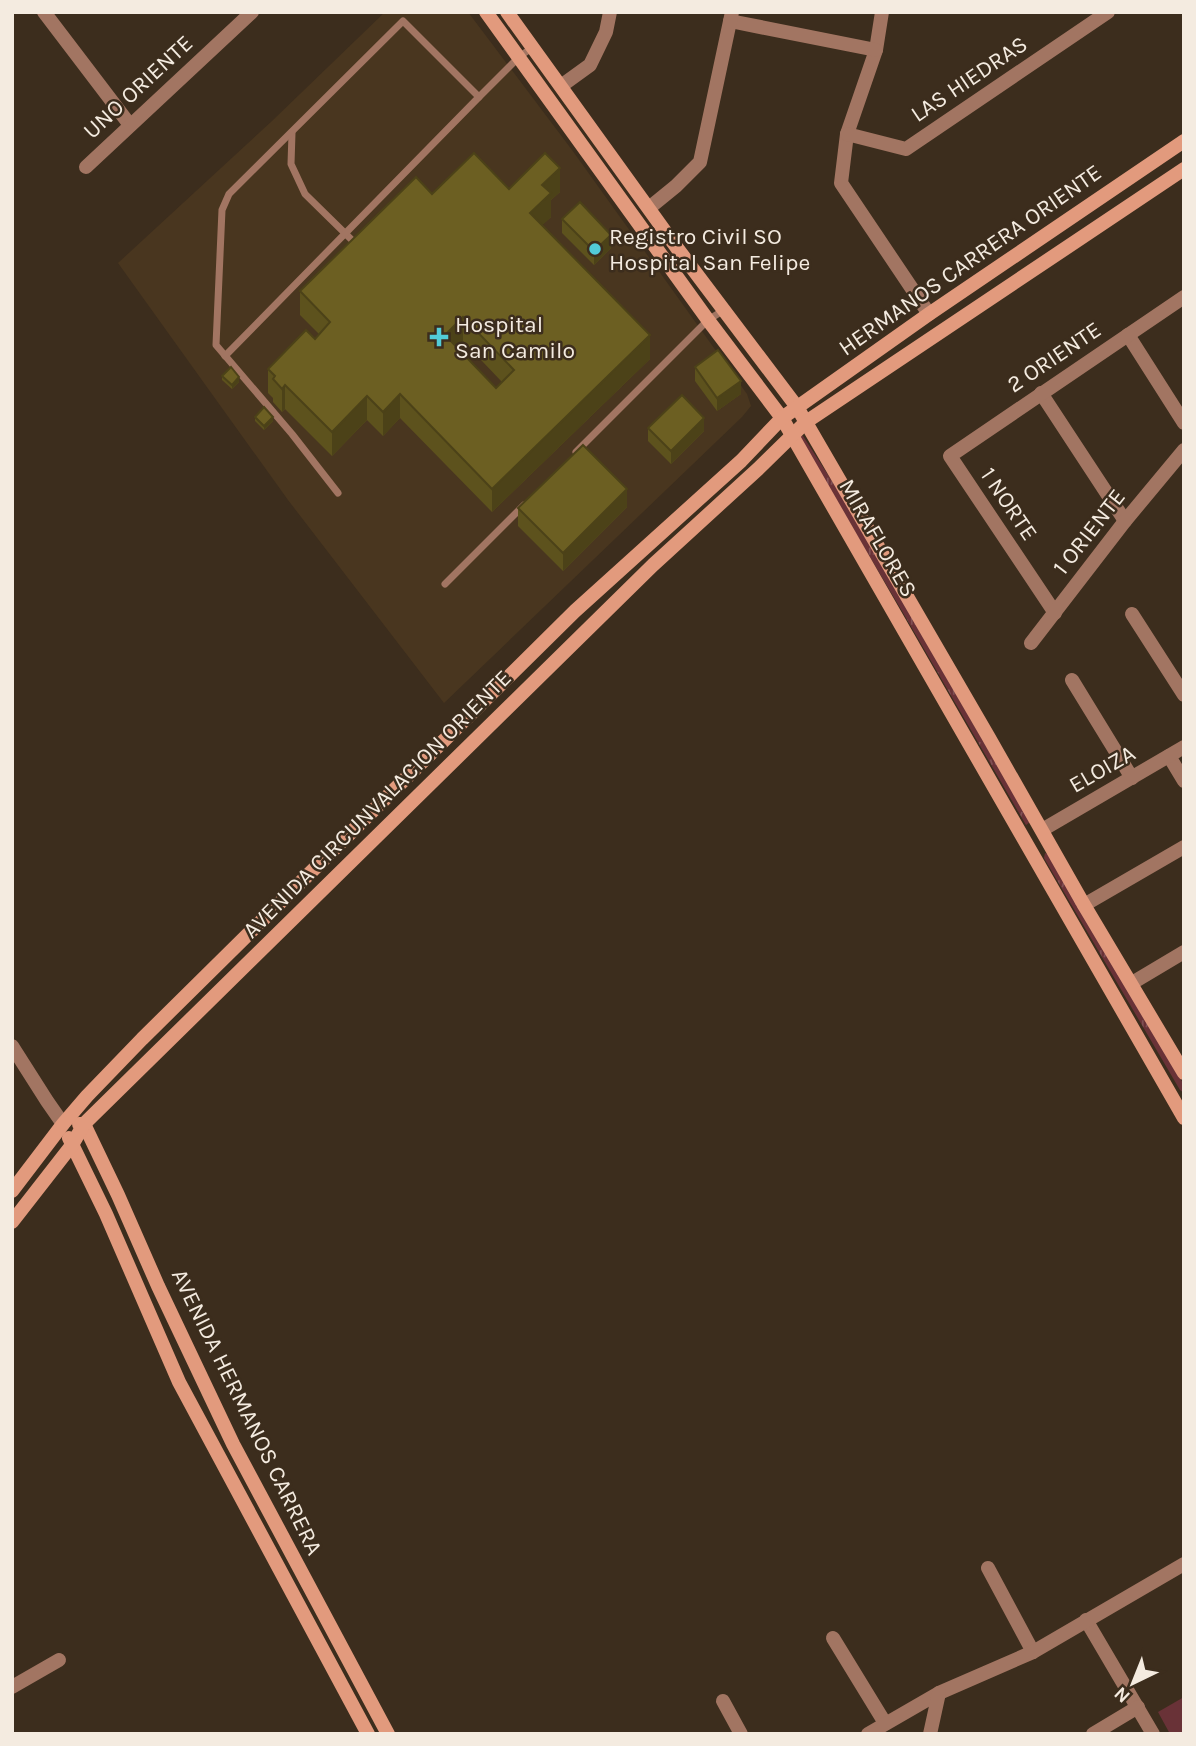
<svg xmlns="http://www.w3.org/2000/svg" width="1196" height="1746" viewBox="0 0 1196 1746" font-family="Karla,sans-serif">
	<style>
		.built { fill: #49361f }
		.grass { fill: url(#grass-tufts) }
		.garden { fill: #693237 }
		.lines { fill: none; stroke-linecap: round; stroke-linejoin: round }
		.lane { stroke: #a27562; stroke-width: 7 }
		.street { stroke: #a27562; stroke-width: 14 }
		.secondary { stroke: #e29a7d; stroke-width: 14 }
		.wall { fill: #5d521d; fill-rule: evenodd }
		.shaded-wall { fill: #4c4218 }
		.building { fill: #6c5f22; stroke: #4c4218; stroke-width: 2; fill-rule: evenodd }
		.poi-dot { fill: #52cbd7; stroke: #3c2d1d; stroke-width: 2.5 }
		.labels { text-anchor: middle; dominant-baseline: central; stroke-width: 5; stroke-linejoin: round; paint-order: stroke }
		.street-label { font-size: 23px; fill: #f4ebe0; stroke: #3c2d1d }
		.poi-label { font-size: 23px; fill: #f4ebe0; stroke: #3c2d1d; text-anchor: start }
	</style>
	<defs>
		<pattern id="grass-tufts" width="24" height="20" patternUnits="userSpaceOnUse" patternTransform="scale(1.75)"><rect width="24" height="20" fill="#693237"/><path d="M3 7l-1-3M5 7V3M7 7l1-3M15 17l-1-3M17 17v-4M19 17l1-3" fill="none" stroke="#7f5054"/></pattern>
	</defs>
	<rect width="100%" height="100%" fill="#3c2d1d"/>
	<path class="built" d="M385,12H468L572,150L747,394L751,406L742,417L444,703L288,500L118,263L272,121Z"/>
	<g class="grass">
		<path d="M798,436H803L841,495L1030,822L1026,825L902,611Z"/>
		<path d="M1045,853L1049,855L1166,1054L1184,1085V1093L1180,1090L1044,858Z"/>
	</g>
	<path class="garden" d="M1184,1697V1734H1170L1158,1712Z"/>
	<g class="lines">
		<g class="lane">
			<path d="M292,133L291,164L305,194L357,245"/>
			<path d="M225,356L479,97L519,57L533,47"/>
			<path d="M576,452L708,320L724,310"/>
			<path d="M338,493L292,434L216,345L222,210L229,194L403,21L479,97"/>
			<path d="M445,584L524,505"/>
		</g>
		<g class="street">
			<path d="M44,12L130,125"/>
			<path d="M882,12L876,50L847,134L841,183L929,314"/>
			<path d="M730,21L876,50"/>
			<path d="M561,86L590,65L606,32L610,12"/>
			<path d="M847,134L906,149L1108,12"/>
			<path d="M86,167L252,12"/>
			<path d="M649,208L676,186L700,162L732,12"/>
			<path d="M1128,335L1184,423"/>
			<path d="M1041,393L1125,521"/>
			<path d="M1055,613L950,456L1184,297"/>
			<path d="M1132,614L1184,695"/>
			<path d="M1031,643L1125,521L1184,450"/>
			<path d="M1072,680L1132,778"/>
			<path d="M1169,756L1184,781"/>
			<path d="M1042,830L1184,747"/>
			<path d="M1084,905L1184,847"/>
			<path d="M1132,983L1184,952"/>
			<path d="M12,1046L47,1101L63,1124"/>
			<path d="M988,1568L1033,1652"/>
			<path d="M1086,1620L1153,1734"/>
			<path d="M833,1638L885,1723"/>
			<path d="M12,1687L59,1660"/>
			<path d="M723,1701L741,1734"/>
			<path d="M868,1734L939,1693L1033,1652L1184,1564"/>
			<path d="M930,1734L939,1693"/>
			<path d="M1093,1734L1138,1707"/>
		</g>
		<g class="secondary">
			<path d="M486,12L708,320L782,418L1184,1118"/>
			<path d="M507,12L677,248L797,407L988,736L1084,905L1184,1073"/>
			<path d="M79,1124H84L118,1195L158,1286L233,1444L388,1734"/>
			<path d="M69,1138L106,1214L179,1382L368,1734"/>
			<path d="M12,1191L63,1124L87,1096L142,1039L575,611L741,461L782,418L929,314L1184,141"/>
			<path d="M12,1222L72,1145L84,1124L653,565L758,469L806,422L1184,169"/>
		</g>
	</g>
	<g class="wall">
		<path d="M509,189L560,192L551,200V217L542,225L650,359L492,512L400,418L383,436L367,420L332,456L285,409L282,412L273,402V398L268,393V369L315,339L319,334L300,315V291L432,194ZM463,341L502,382L496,388L457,347Z"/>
		<path d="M562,219L611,248L594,265L562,233Z"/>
		<path d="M695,367L741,394L717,411L695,381Z"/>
		<path d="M222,376L239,382L232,389L222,380Z"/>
		<path d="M255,417L273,421L264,430L255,421Z"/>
		<path d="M648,428L704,431L671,464L648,441Z"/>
		<path d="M627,507L563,571L518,526V508Z"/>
	</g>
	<g class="shaded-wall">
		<path d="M560,168V192L551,200V217L530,237V213L542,185Z"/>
		<path d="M611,235V248L594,265V251Z"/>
		<path d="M463,317V341L445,359V335Z"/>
		<path d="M650,335V359L492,512V489Z"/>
		<path d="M239,377V382L232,389V385Z"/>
		<path d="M741,381V394L717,411V398Z"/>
		<path d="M285,385V409L282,412V389Z"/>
		<path d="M400,394V418L383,436V412Z"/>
		<path d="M367,396V420L332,456V432Z"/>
		<path d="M273,417V421L264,430V426Z"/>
		<path d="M704,418V431L671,464V451Z"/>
		<path d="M627,489V507L563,571V553Z"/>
	</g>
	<g class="building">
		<path d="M474,153L509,189L545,153L560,168L542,185L551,193L530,213L650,335L492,489L400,394L383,412L367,396L332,432L285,385L282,389L273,379L275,376L268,369L306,330L315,339L330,322L300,291L416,177L432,194ZM463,317L514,370L496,388L445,335Z"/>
		<path d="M580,202L611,235L594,251L562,219Z"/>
		<path d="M718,350L741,381L717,398L695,367Z"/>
		<path d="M231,367L239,377L232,385L222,376Z"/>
		<path d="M682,395L704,418L671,451L648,428Z"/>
		<path d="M264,407L273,417L264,426L255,417Z"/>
		<path d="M583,445L627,489L563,553L518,508Z"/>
	</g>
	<g class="poi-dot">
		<circle cx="595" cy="249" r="7"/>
		<path d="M435.5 326.5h7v7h7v7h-7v7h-7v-7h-7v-7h7z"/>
	</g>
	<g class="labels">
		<g class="street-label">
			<text transform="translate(969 79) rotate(-34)">LAS HIEDRAS</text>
			<text transform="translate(138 87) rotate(-43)">UNO ORIENTE</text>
			<text transform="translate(970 260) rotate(-35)">HERMANOS CARRERA ORIENTE</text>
			<text transform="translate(1054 357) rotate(-34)">2 ORIENTE</text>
			<text transform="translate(1009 504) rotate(56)">1 NORTE</text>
			<text transform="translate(1089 532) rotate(-52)">1 ORIENTE</text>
			<text transform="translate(878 538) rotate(60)">MIRAFLORES</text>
			<text transform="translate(1102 769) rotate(-30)">ELOIZA</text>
			<text transform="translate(377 804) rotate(-45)">AVENIDA CIRCUNVALACION ORIENTE</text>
			<text transform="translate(247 1412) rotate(64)">AVENIDA HERMANOS CARRERA</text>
		</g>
		<g class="poi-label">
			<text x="609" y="236">Registro Civil SO<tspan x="609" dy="26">Hospital San Felipe</tspan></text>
			<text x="455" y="324">Hospital<tspan x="455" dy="26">San Camilo</tspan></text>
		</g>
	</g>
	<rect width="1196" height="1746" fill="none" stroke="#f4ebe0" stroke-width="28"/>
	<g transform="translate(1133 1683) rotate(223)" stroke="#3c2d1d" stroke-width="5" paint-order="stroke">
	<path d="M0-5L12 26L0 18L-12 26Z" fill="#f4ebe0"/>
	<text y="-10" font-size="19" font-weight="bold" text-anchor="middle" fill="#f4ebe0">N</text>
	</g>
</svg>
